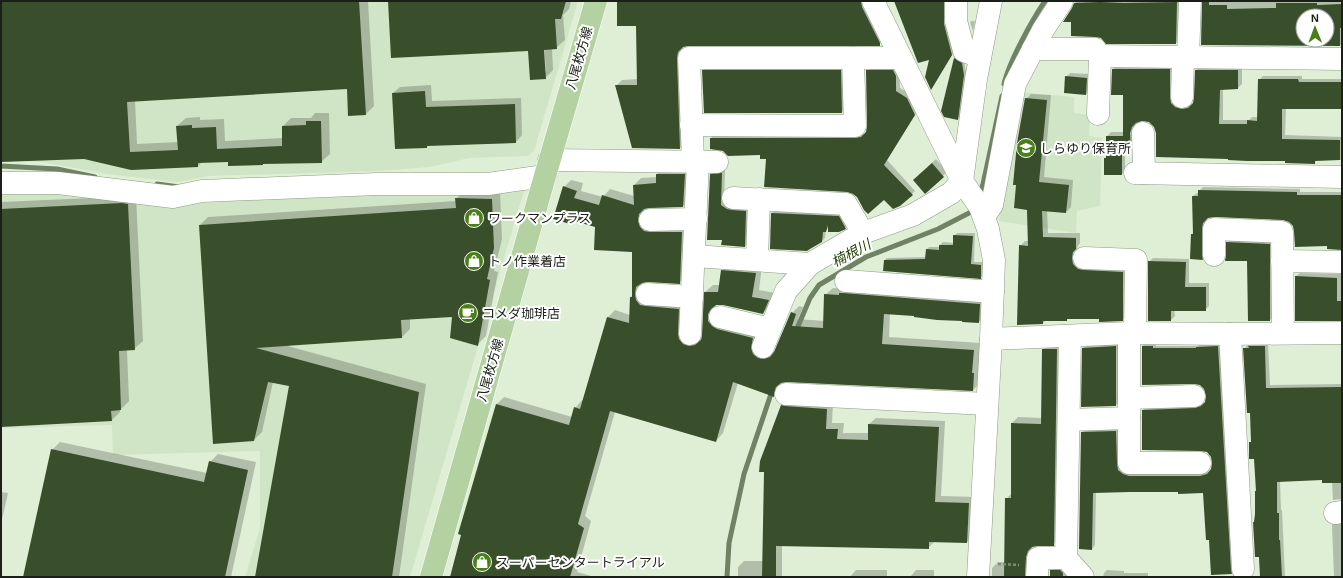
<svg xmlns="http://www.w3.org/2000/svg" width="1343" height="578" viewBox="0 0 1343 578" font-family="Helvetica,'Noto Sans JP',sans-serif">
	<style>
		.built { fill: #d0e5c5 }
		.shadow { fill: #0003; fill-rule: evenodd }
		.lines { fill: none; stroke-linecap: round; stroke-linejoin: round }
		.stream { stroke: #6f8264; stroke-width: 5 }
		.building { fill: #394f2c; fill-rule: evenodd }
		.minor-casing { stroke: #8d9c84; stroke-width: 23 }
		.major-casing { stroke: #fff; stroke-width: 23 }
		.path { stroke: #808b7a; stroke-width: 2.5; stroke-dasharray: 3 2; stroke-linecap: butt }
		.minor { stroke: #fff; stroke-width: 22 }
		.major { stroke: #b3d1a1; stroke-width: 22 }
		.labels { text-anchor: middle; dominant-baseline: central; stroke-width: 4; stroke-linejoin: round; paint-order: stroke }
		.street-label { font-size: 13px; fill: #1a2017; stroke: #fff }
		.poi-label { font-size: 13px; fill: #1a2017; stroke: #fff; text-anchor: start }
		.water-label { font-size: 14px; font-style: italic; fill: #1f3e03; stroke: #fff }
	</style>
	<rect width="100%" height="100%" fill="#deefd5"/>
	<g class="built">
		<path d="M1,1H578L534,151L528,156L469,158L430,167L378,171L209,176L177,182L107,174L42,162L1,160Z"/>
		<path d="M1019,92L1074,97V113L1090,115L1089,136L1102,138L1100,206L1077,211L1076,233L999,221Z"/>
		<path d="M525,187L410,577H245L260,528V451L113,455L112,425L1,428V194L70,193L189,204L241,200Z"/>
	</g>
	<g class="shadow">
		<path d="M1,1H368L374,106L366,114L348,88L135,100L137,144L178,142L177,126L186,118L200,117V120L224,119L225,141L283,138V126L291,118H311L315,113H329L330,154L321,162L229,161L202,162L198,166L84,158L1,161Z"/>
		<path d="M389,1H571L569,9L563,15L565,40L556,48H552L553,70L545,78L529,50ZM542,45H544L546,72H544Z"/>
		<path d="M618,1H868L886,38L879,44L684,46L682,52L686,142L680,148L616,86L622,80L638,79L637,25H618Z"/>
		<path d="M895,1H945L954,52L933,86L930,58Z"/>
		<path d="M1077,1H1182L1181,38L1176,43L1102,37L1075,3Z"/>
		<path d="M1203,1H1342V45L1202,44ZM1303,16H1327V40H1303Z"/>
		<path d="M972,21H975L973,31L970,22Z"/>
		<path d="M957,56L964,61L966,72L960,117L957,119L942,111L955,58Z"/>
		<path d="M1117,65L1174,66L1186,106L1194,104L1196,70L1200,66L1242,67V84L1238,88L1223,89V120H1249L1252,117H1259V80L1263,76H1302V79H1342V108H1286L1285,135L1342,137V160H1317L1314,163L1286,160L1156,133L1155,126L1150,121L1143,120L1135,122L1134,129V147L1131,150H1125V170L1122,174L1105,158L1107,157V136L1111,132H1124V94L1113,69Z"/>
		<path d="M871,67H897L899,72L900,88L910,94L918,110L887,160L915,191L899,206L884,198L857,197L853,193L761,154L711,138L715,134L859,135L866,134L868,126L867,71Z"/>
		<path d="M705,68H843L844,110L842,112L703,71Z"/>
		<path d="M1070,73L1090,74V90L1086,94L1066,77Z"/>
		<path d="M431,85L432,101L521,98L522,135L516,142L429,145L427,147L396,148L393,93L400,87Z"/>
		<path d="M1031,94L1051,95L1044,177L1073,180L1071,207L1066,212L1047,210L1048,233H1080V243L1078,246L1076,252L1128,267L1127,315L1122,320L1068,318L1066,320H1046L1043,323L1020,246L1025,241H1028L1026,99Z"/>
		<path d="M936,159L947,172L925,192L918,176Z"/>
		<path d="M664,167H692L690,199L683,206L646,208L644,212L689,225L687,275L679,283L643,282L641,286L685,302L697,340L702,339L705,292L713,285H720L722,271L729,264L762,266L759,290L775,293L770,306L763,313L723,304H716L715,313L760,331L765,352L772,353L776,351L792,313L799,306L803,307L798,319L824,321L825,295L833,288L987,297L986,314L979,322L890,313L889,337L981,343L980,383L973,390L781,382V389L774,396L738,383L723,433L716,441L615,412L585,516L591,521L577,572L595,577H451L497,404L504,397L572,417L575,408L582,400L584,401L608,317L615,310L630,315L631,297L633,295V251L596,226L573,219L570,222L564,187L571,180L583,183L581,191L603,197L610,189L634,196V185L641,178L657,177V174Z"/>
		<path d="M725,171L724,201L749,208L748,243L745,246L723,239L711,175L714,172Z"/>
		<path d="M1203,187L1300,189V192H1342V249L1328,245L1289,220L1214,216L1206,218L1205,224L1206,255L1202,259L1192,234L1194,232L1193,196L1197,193L1199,192V191Z"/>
		<path d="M464,191H500L502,239L494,271L498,272L486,336L478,344L453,316L410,318V329L402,337L284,345L426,384L399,577H256L290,385L273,382L262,432L254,440L200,225L208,217L456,201V199Z"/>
		<path d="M136,196L143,341L134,349L127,350L129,401L120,410V412L112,420L1,426V202Z"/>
		<path d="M775,210L842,213L849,224L845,228L829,227L826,230L825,238L821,242L771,248L772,213Z"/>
		<path d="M957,233H975L974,262H983V275L980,278L885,260L887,258L926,257L927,249L929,247H940V245L943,242L954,243V236Z"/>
		<path d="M1230,240L1272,242V318L1270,320L1248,260L1228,242Z"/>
		<path d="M1153,258L1189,259V283H1209V306L1205,310H1174L1175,316L1171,320L1149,262Z"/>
		<path d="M1300,273L1342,274V320L1296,276Z"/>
		<path d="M1049,343H1063L1060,538L1053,544L1033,546L1031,550L1033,577H992V568L998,562H1005L1006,499L1012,493V423L1018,417L1042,418L1043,350Z"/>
		<path d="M1146,343H1156V346H1198L1200,344H1221L1235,570L1231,573L1210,539L1204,492H1096L1095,545L1092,549L1082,433L1085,429L1119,428V460L1204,473L1211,471L1213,463L1211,456L1206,451L1142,411L1146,407L1199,406L1205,404L1207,396L1205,389L1142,346Z"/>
		<path d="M1253,343H1268L1270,385L1342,384V499L1333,500L1332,482L1323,479L1280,481L1281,510H1282L1285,577H1261L1255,521L1257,491L1255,458L1250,443L1252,441L1251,412L1244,349L1248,345H1251Z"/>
		<path d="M1118,344V403L1116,405L1082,406L1083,348L1086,346Z"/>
		<path d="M788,399L833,403L832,423H844L843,433H869V424L876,418L945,421L941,496L975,497L973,535L967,542L935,541L928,548L782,545V577H738V567L744,561H764L782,406Z"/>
		<path d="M60,442L207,473L210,462L218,454L256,462L231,577H24L52,450Z"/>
		<path d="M1,492L8,493L1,524Z"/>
		<path d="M1335,521H1342V577H1334L1332,525Z"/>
		<path d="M1057,565L1078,577H1050L1051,571Z"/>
		<path d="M856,570H887V577H850Z"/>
		<path d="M916,570H934V577H910Z"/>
		<path d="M1107,570L1124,571V573H1148V577H1103L1104,573Z"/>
	</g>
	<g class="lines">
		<g class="stream">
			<path d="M1004,84C1009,62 1032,20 1045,1"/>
			<path d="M1,166L57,169L95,177"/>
			<path d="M157,184L179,187"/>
			<path d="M979,195L983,184L1002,96"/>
			<path d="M796,331L810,298L819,285L866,257L938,229L971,212L973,208"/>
			<path d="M727,577L729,543L744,474L772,391"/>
		</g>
	</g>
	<g class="building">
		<path d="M1,1H359L366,115L348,116L347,89L127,102L130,152L178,150L176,126L192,125V128L216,127L217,149L282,146V126L306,125V121H321L322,163L263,164V165L228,166V162L198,163V167L131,170L84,159L1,162Z"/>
		<path d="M388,1H566L561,19H555L557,49L544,50L546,79L530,80L528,51L391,58Z"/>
		<path d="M663,1H861L862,7L880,43V46H689L683,47L678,52L677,58L680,149L632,148L615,85H637L636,26H617V2Z"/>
		<path d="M894,1H944V24L952,55L931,90L925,77L929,60L918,63Z"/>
		<path d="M1202,1H1209V5H1227V9L1276,8V3H1317V5L1342,4V28H1340V46L1201,45ZM1303,16H1327V40H1303Z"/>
		<path d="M1100,2L1124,3L1177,2L1176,44H1106L1101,38L1095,37L1071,36V22H1063L1072,8L1074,3Z"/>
		<path d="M954,58L962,63L964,75L958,120L944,117L941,111Z"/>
		<path d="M1112,69H1170V97L1171,103L1175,107L1182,109L1188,108L1193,103L1194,97L1195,70H1238V89L1220,90L1219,124H1247V120L1257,121L1258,79H1298L1299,82H1342V109H1282V139L1340,140V160L1315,161V164L1285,163V161H1247L1228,160V159L1156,157V133L1154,127L1149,122L1142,121L1136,123L1132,127L1130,133L1131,151H1125V153H1122V175H1104V158H1106V136H1123V95H1111Z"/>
		<path d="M702,70H841L842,113H704Z"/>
		<path d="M866,70H893L896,76V91L907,98L915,115L884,165L913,195L900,206L893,209L884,200L868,214L864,210L857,197L853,194L847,192L764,187L766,159H760V155L728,156L723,151L710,149V138H855L861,137L866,132L867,126Z"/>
		<path d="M1065,76L1087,78L1086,95L1064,93Z"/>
		<path d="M425,91L426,107L515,104L516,143L427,146V148L395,149L392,93Z"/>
		<path d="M1025,98L1047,100L1039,182L1069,185L1066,213L1042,211L1043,237L1076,238V249L1073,252L1072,258L1073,264L1078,269L1084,270L1123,272V321L1099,322V319H1067V321H1043V324L1017,325L1019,245L1028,246L1027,210L1014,208L1016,185H1013L1017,143Z"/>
		<path d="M932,163L944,177L925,194L913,180Z"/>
		<path d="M722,173L721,205L727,209L732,210L746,211L745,247L721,245L722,240H707L710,174Z"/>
		<path d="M656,174H685L683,207L650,208L644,209L639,214L638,221L640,227L644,231L650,232H682L680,284L648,282L642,283L636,287L635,294L636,300L640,305L646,306L679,309L678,334L679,339L683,344L689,346L695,345L701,340L702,335L704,292H718L721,270L756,273L752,297L769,300L763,314L723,305H716L711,309L708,314V321L712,326L717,329L753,338L751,348L753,354L758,358L764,359L770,357L774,352L791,312L796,314L792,326L823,328L824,294L839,295V293H843L980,304L979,323L962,322V321L937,320L914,317V316L884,314L882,344L974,350L972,373H974L973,391L787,382L781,383L776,387L774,393V397L733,382L716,442L610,411L578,524L584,528L570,577H450L461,535L458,534L496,404L569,425L574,407L580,409L607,317L629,323L630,297H632V252L594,250L595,227L571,220L570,224L553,219L563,186L577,191L574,198L599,205L602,195L634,205L633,185L656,183Z"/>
		<path d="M1198,190L1297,192V195H1342V250L1327,249V246L1295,247L1294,232L1293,226L1289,222L1283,220L1215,217L1208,218L1203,223L1202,229V255L1203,260L1190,259L1191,234H1193L1192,196H1198Z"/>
		<path d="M455,198L492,199L494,248L487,279L490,280L478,346L450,338L452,317L401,320L402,338L256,348L419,392L392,577H255L289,386L268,382L254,441L213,444L199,225L456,208Z"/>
		<path d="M122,203L128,204L135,350L119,351L121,410L111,411L112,421L1,427V209Z"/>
		<path d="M771,213L839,216L846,229L839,232H828V225L826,232H823L822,242L810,249L807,251L770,249Z"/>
		<path d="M953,235L973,236L971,264L981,265V279L883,271L884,260L925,259L926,249L939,250V245H953Z"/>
		<path d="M1226,242L1270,244V321H1248L1247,261H1225L1226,255Z"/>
		<path d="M1148,261L1186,262L1185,287H1206V311H1171V321H1148Z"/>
		<path d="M1295,276L1337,278V301H1342V321H1295Z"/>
		<path d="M1116,346V406L1081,407L1082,348Z"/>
		<path d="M1142,346H1153V348H1196V347L1218,346L1231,570L1232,574L1211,575L1209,540H1206L1203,493L1178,494V492H1130L1093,493L1092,550L1079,549L1081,432L1116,431L1117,463L1118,470L1123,474L1129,476H1200L1207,474L1211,469L1212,463L1211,457L1207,452L1200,451L1142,450V410L1195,408L1201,406L1205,402L1206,396L1204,389L1200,385L1194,384L1142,385Z"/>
		<path d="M1248,346H1265L1266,388L1342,387V483H1322V480L1277,482V513H1279V540H1280L1282,577H1260L1259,557H1255L1253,522H1254L1255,514V491H1256L1254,459H1249V442H1251L1250,413H1247L1243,348H1249Z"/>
		<path d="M1042,349H1057L1054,546H1038L1032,547L1028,551L1026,557L1025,577H1004L1005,498H1011V423L1041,424Z"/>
		<path d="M781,405L785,406L827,409L826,429H838L837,439L868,440V424L939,427L935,502L969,503L967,543L929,542V549L776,546V577H762L764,472H759L760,461Z"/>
		<path d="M51,449L204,482L209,461L248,470L225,577H23Z"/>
		<path d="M1050,570H1060L1063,573V577H1050Z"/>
	</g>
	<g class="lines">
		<g class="minor-casing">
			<g id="minor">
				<path d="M873,1L962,181L980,207L988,229L994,260L991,339L978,577"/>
				<path d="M956,1V21L964,51L980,57"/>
				<path d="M1033,49H1095L1100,56L1098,114"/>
				<path d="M1100,56L1342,59"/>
				<path d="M1188,58L1190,1"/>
				<path d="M1182,97L1183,58"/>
				<path d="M691,125L855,126L853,58"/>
				<path d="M1143,133L1144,173"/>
				<path d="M549,160L717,162"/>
				<path d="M693,161L689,58H901"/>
				<path d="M1135,173L1342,177"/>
				<path d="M1,183H58L173,197L202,191L377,184H488L545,176"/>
				<path d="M733,198L846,204L863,233"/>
				<path d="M984,217L992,205L1015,84L1043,30L1062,1"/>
				<path d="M650,220L696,219"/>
				<path d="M1214,255V229L1282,232L1283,333"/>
				<path d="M694,256L810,264"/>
				<path d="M1084,258L1136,260L1135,333"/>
				<path d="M757,260L759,199"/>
				<path d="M1282,261L1342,262"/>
				<path d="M846,281L993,292"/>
				<path d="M647,294L692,297"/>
				<path d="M720,317L770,329"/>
				<path d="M1129,333V463H1200"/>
				<path d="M690,334L698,161"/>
				<path d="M1230,334L1243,569"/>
				<path d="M1070,336L1066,558L1083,577"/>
				<path d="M991,339L1129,333L1230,334L1342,333"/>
				<path d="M763,347L786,291L810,264L863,233L913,215L951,193L962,181L976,79L991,1"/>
				<path d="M786,394L987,404"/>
				<path d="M1129,398L1194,396"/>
				<path d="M1069,420L1129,418"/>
				<path d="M1335,513L1342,512"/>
				<path d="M1037,577L1038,558H1066"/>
			</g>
		</g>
		<g class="major-casing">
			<path id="major" d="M431,577L545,176L596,1"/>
		</g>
		<path class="path" d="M998,564L1019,565"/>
		<use href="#minor" class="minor"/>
		<use href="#major" class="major"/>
	</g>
	<defs>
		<g id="school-disc" transform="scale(1)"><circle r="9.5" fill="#487f17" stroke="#fff"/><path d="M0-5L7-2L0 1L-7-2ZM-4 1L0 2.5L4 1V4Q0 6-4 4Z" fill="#fff"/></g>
		<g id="shop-disc" transform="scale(1)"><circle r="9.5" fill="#487f17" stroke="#fff"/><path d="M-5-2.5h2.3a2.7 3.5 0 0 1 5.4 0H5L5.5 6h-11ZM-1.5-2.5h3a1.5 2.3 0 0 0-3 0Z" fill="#fff"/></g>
		<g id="cafe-disc" transform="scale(1)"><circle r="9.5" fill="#487f17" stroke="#fff"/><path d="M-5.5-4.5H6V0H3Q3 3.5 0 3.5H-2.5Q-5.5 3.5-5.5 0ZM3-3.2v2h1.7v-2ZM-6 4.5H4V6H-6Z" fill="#fff"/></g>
	</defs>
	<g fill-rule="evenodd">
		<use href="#school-disc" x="1026" y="148"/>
		<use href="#shop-disc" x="474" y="218"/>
		<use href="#shop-disc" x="474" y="261"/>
		<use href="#cafe-disc" x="468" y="313"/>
		<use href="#shop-disc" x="482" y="562"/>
	</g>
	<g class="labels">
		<g class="street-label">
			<text transform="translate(579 58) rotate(-74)">八尾枚方線</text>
			<text transform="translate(490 370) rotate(-74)">八尾枚方線</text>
		</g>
		<g class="poi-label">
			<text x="1040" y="148">しらゆり保育所</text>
			<text x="488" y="218">ワークマンプラス</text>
			<text x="488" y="261">トノ作業着店</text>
			<text x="482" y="313">コメダ珈琲店</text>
			<text x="496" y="562">スーパーセンタートライアル</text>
		</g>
		<g class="water-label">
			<text transform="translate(851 253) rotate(-28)">楠根川</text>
		</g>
	</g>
	<rect width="1343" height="578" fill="none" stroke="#1a2017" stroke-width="4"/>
	<g transform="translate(1315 28) rotate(359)"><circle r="19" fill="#ffffff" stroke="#a3a6a2"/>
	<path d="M0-3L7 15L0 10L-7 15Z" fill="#487f17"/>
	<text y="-6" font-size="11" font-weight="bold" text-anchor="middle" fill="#1a2017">N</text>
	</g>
</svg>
